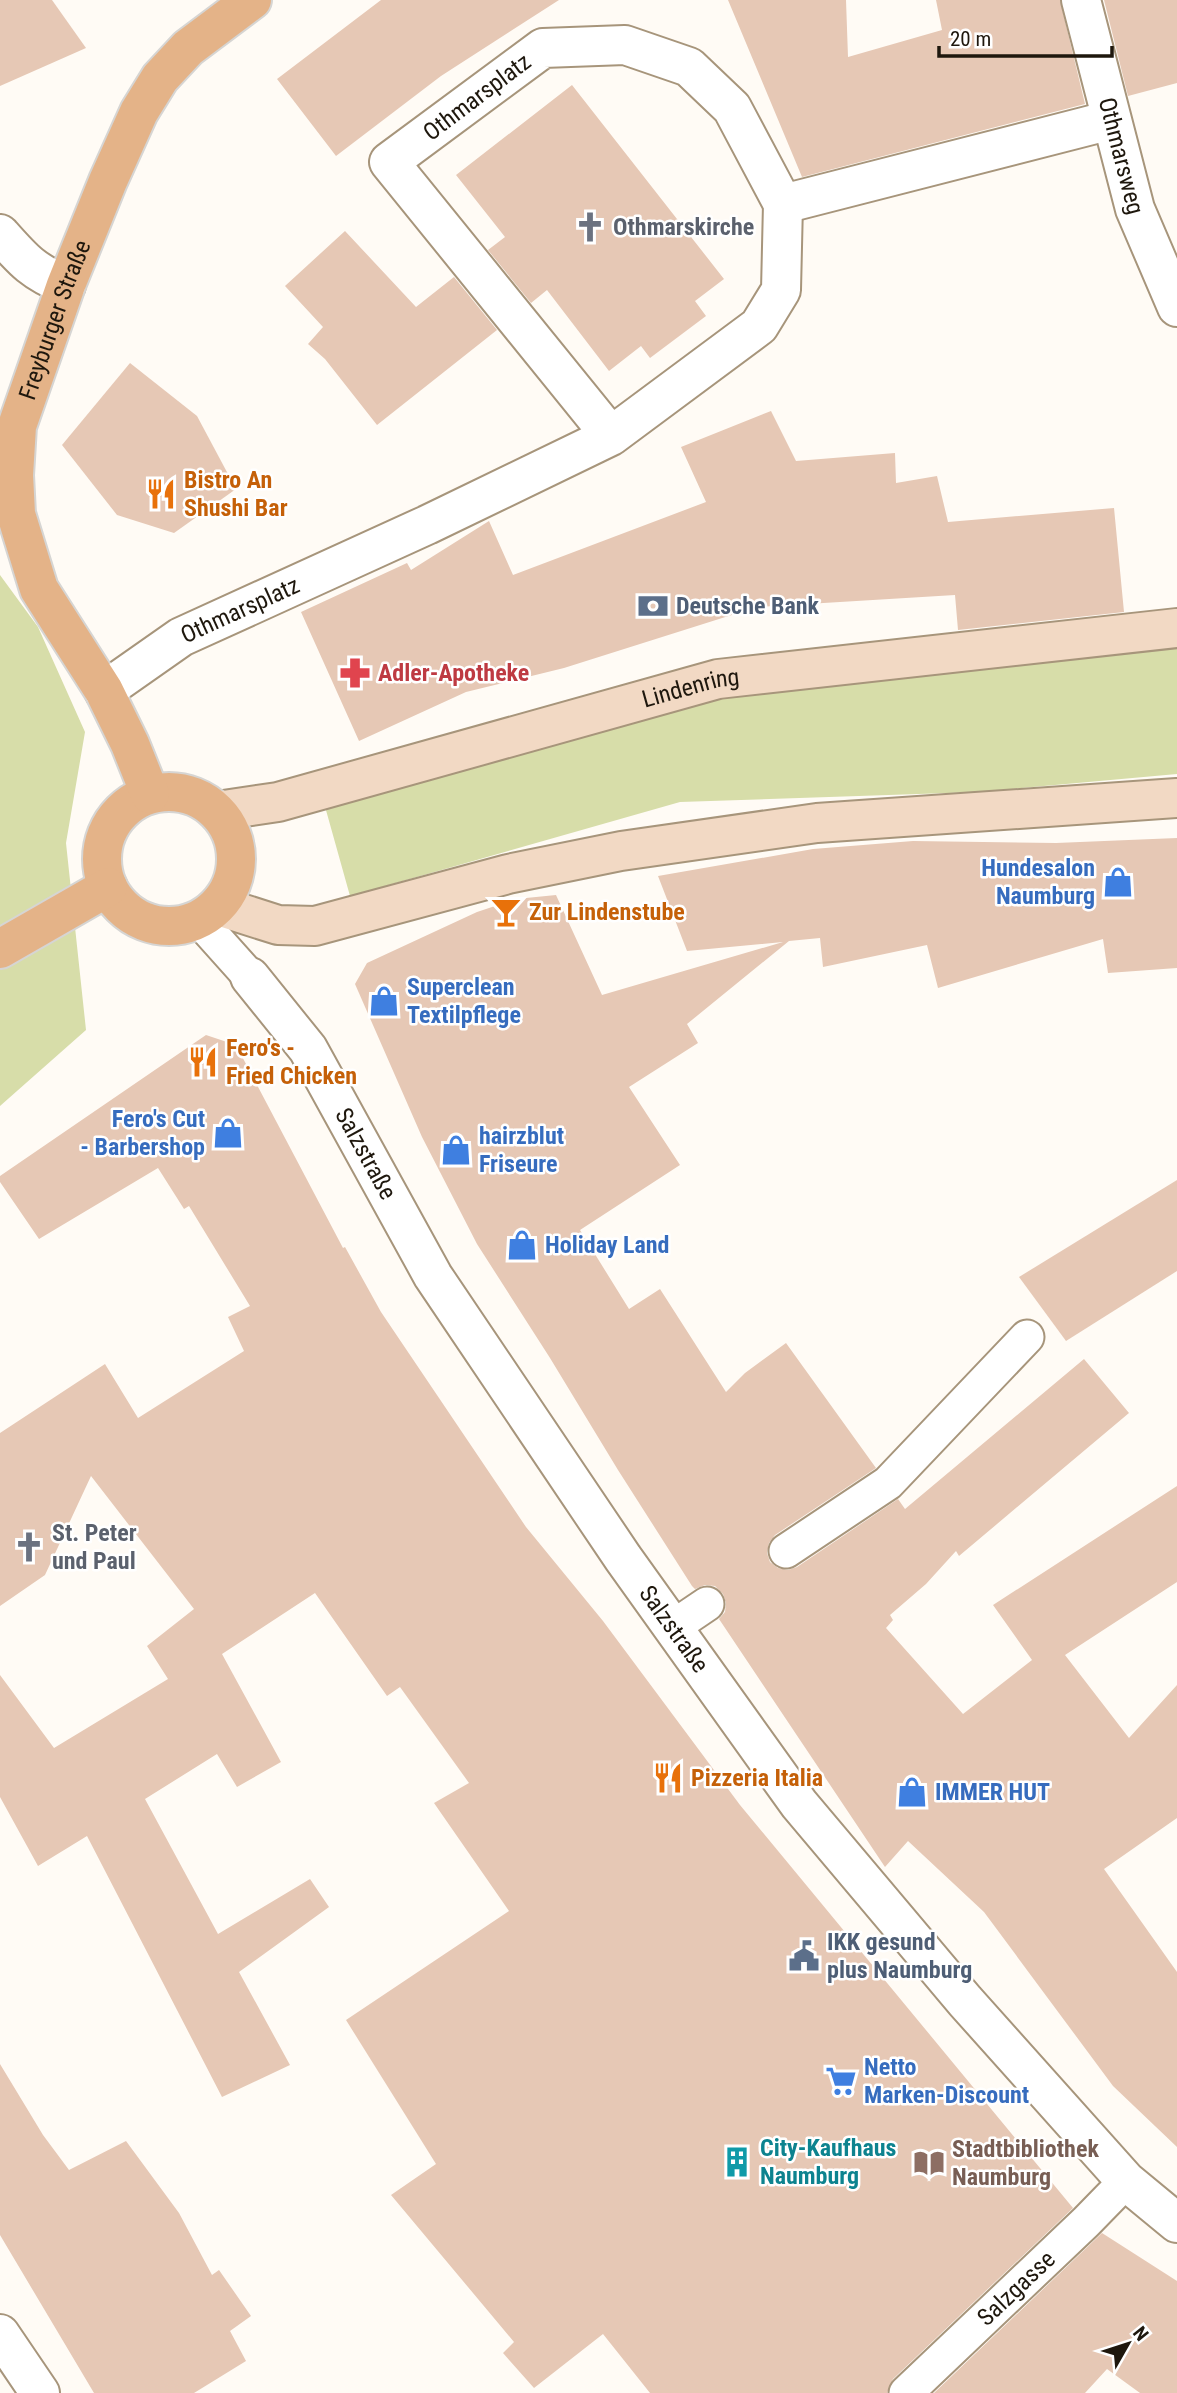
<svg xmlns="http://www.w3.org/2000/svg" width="1177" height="2393" viewBox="0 0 1177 2393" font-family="'Roboto Condensed',sans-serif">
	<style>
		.green { fill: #d7dda9 }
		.building { fill: #e6c8b5 }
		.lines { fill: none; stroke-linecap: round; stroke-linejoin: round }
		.lane-casing { stroke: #a7957b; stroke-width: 37 }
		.street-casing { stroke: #a7957b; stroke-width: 42 }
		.secondary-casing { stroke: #a7957b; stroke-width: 42 }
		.primary-casing { stroke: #d6d5d3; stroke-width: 42 }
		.lane { stroke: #fff; stroke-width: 33 }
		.street { stroke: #fff; stroke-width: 38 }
		.secondary { stroke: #f2d9c4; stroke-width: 38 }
		.primary { stroke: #e4b388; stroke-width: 38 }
		.labels { text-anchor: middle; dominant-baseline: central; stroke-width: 5; stroke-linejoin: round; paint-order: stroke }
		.street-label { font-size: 24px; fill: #1e170d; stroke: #fff }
		.worship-label { font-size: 24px; font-weight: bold; fill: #5b616d; stroke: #fff; text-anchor: start }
		.food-label { font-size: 24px; font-weight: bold; fill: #c56008; stroke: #fff; text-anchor: start }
		.service-label { font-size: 24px; font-weight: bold; fill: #4e5e75; stroke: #fff; text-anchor: start }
		.health-label { font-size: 24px; font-weight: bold; fill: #be3a42; stroke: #fff; text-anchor: start }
		.shop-label { font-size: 24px; font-weight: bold; fill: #366cbe; stroke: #fff; text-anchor: start }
		.culture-label { font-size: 24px; font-weight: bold; fill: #0d838f; stroke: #fff; text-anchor: start }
		.education-label { font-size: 24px; font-weight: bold; fill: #785e54; stroke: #fff; text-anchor: start }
	</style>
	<rect width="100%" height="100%" fill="#fffbf5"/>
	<g class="green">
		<path d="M0,575L38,627L85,732L66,843L86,1030L0,1106Z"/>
		<path d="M1177,644V774L978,792L680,802L350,896L324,803L716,696Z"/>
	</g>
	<g class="building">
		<path d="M0,0H52L86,48L0,86Z"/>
		<path d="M381,0H559L441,76L336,156L277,79Z"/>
		<path d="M728,0H846L848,57L942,30L936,0H1060L1085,104L802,177Z"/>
		<path d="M1104,0H1177V83L1128,96Z"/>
		<path d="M572,85L724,279L695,301L706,316L650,358L641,346L609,371L547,290L531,303L488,250L505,237L456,175Z"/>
		<path d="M345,231L416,307L454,277L497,330L377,425L325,359L308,344L323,327L285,286Z"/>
		<path d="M130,363L197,416L236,489L174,533L117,515L62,445Z"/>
		<path d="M771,411L796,461L895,453L896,483L937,476L948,522L1114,508L1124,612L958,630L955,595L757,607L564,668L466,692L359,741L301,612L407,563L411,570L489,521L513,575L706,502L681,447Z"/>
		<path d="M1177,838V968L1108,973L1103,939L938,988L927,945L823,967L820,938L789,941L687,1024L698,1043L629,1087L680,1165L580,1230L629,1309L660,1289L726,1392L745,1373L786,1343L876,1468L775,1535L769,1543L767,1553L770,1562L778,1568L788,1570L797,1567L898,1499L905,1509L1084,1359L1129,1413L959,1556L956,1551L926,1584L890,1615L893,1620L886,1628L963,1714L1032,1660L993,1605L1177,1486V1582L1065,1655L1129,1738L1177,1685V1818L1104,1869L1177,1972V2147L1113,2086L984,1912L908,1841L885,1867L719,1619L725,1612L726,1603L723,1594L715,1586L705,1585L695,1589L692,1586L618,1470L550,1358L477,1244L422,1137L355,984L367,963L477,912L516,899L556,895L602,995L783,942L687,951L658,876L813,849L913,841L1056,843Z"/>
		<path d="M206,1035L236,1045L343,1248L345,1247L381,1312L526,1527L603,1621L740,1805L1073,2208L893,2379L887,2393H650L603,2334L534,2388L503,2353L514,2342L391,2195L436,2164L346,2020L509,1911L434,1803L469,1783L400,1687L387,1696L315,1593L222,1654L281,1762L237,1787L217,1754L145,1799L218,1934L310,1879L329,1907L239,1972L290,2065L222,2097L87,1836L38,1866L0,1797V1675L54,1748L168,1679L147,1646L194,1609L91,1476L45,1575L0,1606V1433L105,1364L138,1418L244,1351L228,1317L250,1306L189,1206L184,1209L158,1168L39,1239L0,1182V1176Z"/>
		<path d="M1177,1180V1271L1066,1341L1019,1277Z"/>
		<path d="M0,2064L43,2135L69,2170L126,2141L179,2213L212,2275L219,2270L251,2316L230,2331L246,2361L194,2393H94L0,2235Z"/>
		<path d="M1102,2233L1177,2281V2393H1140L1107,2369L1085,2393H934Z"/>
	</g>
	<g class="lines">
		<g class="lane-casing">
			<g id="lane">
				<path d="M199,920L250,977"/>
				<path d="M786,1551L888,1483L1027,1337"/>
				<path d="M673,1627L707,1604"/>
				<path id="s1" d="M906,2393L1086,2222L1126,2181"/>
			</g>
		</g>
		<g class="street-casing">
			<g id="street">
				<path id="s2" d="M1081,0L1135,209L1177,307"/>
				<path d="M783,204L1111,120"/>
				<path d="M0,234C23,260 33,272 66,285"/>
				<path id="s3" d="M104,691L181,637L427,525L611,436L759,326L781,290L783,204L732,108L689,67L625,45L543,48L389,162L611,436"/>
				<path id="s4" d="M250,977L308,1049L433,1276L623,1558L799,1804L965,2001L1126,2181L1177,2223"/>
				<path d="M0,2334L40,2393"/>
			</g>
		</g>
		<g class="secondary-casing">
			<g id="secondary">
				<path id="s5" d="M217,811L278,802L718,679L1177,628"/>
				<path d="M218,906L278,925L315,926L508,874L621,851L817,823L1177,798"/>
			</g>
		</g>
		<g class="primary-casing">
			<g id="primary">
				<circle cx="169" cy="859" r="67"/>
				<path id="s6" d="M150,794L130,744L104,691L39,589L16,514L14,475L17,426L66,285L108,181L139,112L160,78L188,48L252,0"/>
				<path d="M0,949L108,887"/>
			</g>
		</g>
		<use href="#lane" class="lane"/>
		<use href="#street" class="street"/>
		<use href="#secondary" class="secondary"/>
		<use href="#primary" class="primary"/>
	</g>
	<defs>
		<g id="church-bare" transform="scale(2.415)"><path d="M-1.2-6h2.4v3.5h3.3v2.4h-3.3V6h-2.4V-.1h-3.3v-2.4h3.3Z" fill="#6b7280" stroke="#fff" stroke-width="2.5" paint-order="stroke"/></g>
		<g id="restaurant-bare" transform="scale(2.415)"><path d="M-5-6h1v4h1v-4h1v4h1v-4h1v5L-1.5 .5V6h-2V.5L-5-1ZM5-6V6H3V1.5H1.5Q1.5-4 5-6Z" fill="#e8710a" stroke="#fff" stroke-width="2.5" paint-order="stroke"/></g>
		<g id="bank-bare" transform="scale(2.415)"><path d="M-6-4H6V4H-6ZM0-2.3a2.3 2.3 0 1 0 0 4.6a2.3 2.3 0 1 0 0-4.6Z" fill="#5c6f8a" stroke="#fff" stroke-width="2.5" paint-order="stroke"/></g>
		<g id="pharmacy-bare" transform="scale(2.415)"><path d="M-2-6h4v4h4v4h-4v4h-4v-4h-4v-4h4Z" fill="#e0444e" stroke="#fff" stroke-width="2.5" paint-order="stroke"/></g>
		<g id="shop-bare" transform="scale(2.415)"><path d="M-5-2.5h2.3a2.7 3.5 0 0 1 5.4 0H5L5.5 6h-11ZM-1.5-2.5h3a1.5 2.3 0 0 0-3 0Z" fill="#3f7fe0" stroke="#fff" stroke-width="2.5" paint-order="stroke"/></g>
		<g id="bar-bare" transform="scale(2.415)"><path d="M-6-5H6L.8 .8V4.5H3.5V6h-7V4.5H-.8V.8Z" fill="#e8710a" stroke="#fff" stroke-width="2.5" paint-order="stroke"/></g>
		<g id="civic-bare" transform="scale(2.415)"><path d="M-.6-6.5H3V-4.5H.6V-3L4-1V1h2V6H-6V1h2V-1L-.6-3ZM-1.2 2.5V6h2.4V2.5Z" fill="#5c6f8a" stroke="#fff" stroke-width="2.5" paint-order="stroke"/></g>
		<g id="supermarket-bare" transform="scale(2.415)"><path d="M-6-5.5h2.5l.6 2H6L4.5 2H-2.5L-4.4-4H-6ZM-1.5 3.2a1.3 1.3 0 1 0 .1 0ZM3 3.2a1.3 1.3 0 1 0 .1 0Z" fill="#3f7fe0" stroke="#fff" stroke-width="2.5" paint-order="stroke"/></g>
		<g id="building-bare" transform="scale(2.415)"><path d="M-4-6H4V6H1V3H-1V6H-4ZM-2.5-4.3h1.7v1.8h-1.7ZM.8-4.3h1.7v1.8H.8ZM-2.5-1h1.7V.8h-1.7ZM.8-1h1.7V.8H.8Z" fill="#0f9aa8" stroke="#fff" stroke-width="2.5" paint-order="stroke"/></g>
		<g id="library-bare" transform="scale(2.415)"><path d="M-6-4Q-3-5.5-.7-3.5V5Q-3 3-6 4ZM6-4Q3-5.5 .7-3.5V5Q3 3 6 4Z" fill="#8d6e63" stroke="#fff" stroke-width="2.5" paint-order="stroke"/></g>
	</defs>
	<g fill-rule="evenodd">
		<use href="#church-bare" x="590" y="227"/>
		<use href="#restaurant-bare" x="161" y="494"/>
		<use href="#bank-bare" x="653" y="606"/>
		<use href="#pharmacy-bare" x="355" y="673"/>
		<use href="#shop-bare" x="1118" y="882"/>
		<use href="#bar-bare" x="506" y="912"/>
		<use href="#shop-bare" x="384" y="1001"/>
		<use href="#restaurant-bare" x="203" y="1062"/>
		<use href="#shop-bare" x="228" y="1133"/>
		<use href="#shop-bare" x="456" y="1150"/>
		<use href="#shop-bare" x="522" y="1245"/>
		<use href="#church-bare" x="29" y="1547"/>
		<use href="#restaurant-bare" x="668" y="1778"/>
		<use href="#shop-bare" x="912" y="1792"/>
		<use href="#civic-bare" x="804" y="1956"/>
		<use href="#supermarket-bare" x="841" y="2081"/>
		<use href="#building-bare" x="737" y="2162"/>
		<use href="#library-bare" x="929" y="2163"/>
	</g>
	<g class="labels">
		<g class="street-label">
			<text transform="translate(477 97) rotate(-37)">Othmarsplatz</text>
			<text stroke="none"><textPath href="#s2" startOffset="161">Othmarsweg</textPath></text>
			<text stroke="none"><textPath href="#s6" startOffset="513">Freyburger Straße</textPath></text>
			<text stroke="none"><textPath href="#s3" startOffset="159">Othmarsplatz</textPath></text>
			<text stroke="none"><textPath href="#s5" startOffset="490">Lindenring</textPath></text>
			<text stroke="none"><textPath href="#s4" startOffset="212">Salzstraße</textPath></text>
			<text stroke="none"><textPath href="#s4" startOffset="779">Salzstraße</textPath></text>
			<text stroke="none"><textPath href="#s1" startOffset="152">Salzgasse</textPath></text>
		</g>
		<g class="worship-label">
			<text x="613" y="227">Othmarskirche</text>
			<text x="52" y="1533">St. Peter<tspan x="52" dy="28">und Paul</tspan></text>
		</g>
		<g class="food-label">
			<text x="184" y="480">Bistro An<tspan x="184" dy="28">Shushi Bar</tspan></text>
			<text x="529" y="912">Zur Lindenstube</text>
			<text x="226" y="1048">Fero's -<tspan x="226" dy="28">Fried Chicken</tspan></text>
			<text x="691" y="1778">Pizzeria Italia</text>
		</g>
		<g class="service-label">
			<text x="676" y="606">Deutsche Bank</text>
			<text x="827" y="1942">IKK gesund<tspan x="827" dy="28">plus Naumburg</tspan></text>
		</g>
		<g class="health-label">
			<text x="378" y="673">Adler-Apotheke</text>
		</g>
		<g class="shop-label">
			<text x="1095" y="868" text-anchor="end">Hundesalon<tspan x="1095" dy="28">Naumburg</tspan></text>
			<text x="407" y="987">Superclean<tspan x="407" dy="28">Textilpflege</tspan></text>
			<text x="205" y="1119" text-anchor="end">Fero's Cut<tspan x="205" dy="28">- Barbershop</tspan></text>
			<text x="479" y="1136">hairzblut<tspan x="479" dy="28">Friseure</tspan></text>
			<text x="545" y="1245">Holiday Land</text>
			<text x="935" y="1792">IMMER HUT</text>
			<text x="864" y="2067">Netto<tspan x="864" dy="28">Marken-Discount</tspan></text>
		</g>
		<g class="culture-label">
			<text x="760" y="2148">City-Kaufhaus<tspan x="760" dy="28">Naumburg</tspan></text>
		</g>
		<g class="education-label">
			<text x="952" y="2149">Stadtbibliothek<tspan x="952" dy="28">Naumburg</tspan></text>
		</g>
	</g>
	<g transform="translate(1128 2344) rotate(51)" stroke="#ffffff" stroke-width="5" paint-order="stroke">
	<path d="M0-5L12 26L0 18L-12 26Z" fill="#1e170d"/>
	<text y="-10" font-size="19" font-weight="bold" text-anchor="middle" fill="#1e170d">N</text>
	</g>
	<path d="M939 46v10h173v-10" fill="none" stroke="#1e170d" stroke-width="3.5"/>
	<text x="950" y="46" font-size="21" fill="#1e170d" stroke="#ffffff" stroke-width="5" paint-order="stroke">20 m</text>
</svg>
